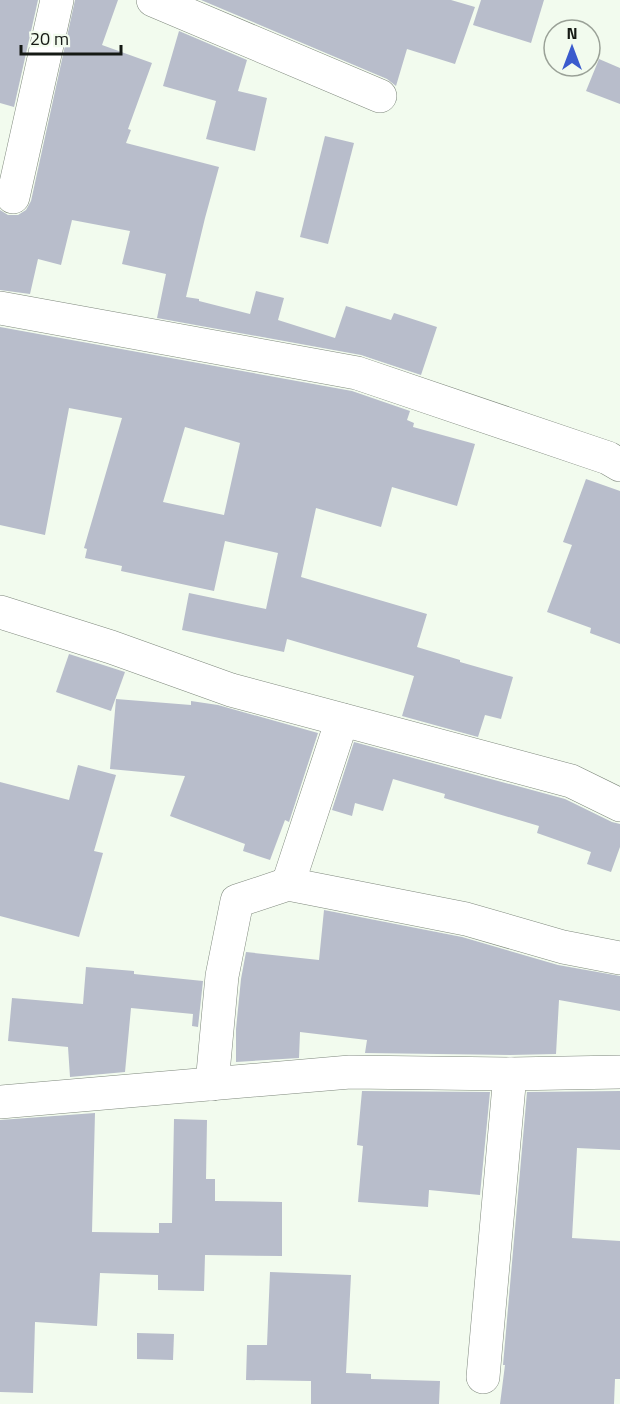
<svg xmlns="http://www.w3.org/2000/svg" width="620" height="1404" viewBox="0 0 620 1404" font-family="'Titillium Web',sans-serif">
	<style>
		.building { fill: #b8bdcb; fill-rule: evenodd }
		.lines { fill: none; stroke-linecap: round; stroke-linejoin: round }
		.minor-casing { stroke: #7f887d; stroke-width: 34 }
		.minor { stroke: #fff; stroke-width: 33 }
	</style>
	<rect width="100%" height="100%" fill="#f2fbee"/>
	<g class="building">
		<path d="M0,0H38L14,107L0,103Z"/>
		<path d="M75,0H118L102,45L152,63L128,129L131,130L126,143L219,167L205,218L186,297L199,299V301L250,314L256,291L284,298L278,320L335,338L346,306L391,320L394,313L437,327L421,375L361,355L157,318L166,274L122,264L130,231L72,220L61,265L38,259L30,294L0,290V210L8,215H18L26,210L31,201Z"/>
		<path d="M201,0H451L475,7L455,64L407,49L396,86L387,79Z"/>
		<path d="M481,0H544L531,43L473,25Z"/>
		<path d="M179,31L247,60L238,91L267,98L255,151L206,139L216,101L163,86Z"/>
		<path d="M599,59L620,68V104L586,91Z"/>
		<path d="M325,136L354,143L328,244L300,237Z"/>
		<path d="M0,327L352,391L410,411L407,420L414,423L413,427L475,444L457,506L392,487L381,527L316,508L301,577L427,614L417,647L460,660V662L513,677L501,719L485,715L478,737L402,716L414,676L287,639L284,652L182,630L189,593L266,609L278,553L225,541L214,591L121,571L122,566L85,558L87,549L84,548L122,418L69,408L45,535L0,525ZM185,427L240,443L224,515L163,502Z"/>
		<path d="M586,479L620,491V644L590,633L591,628L547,612L572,545L563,542Z"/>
		<path d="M69,654L125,672L111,711L56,692Z"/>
		<path d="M116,699L191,705V701L218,705L318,733L289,822L285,820L270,860L243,851L245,844L170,816L185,776L110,769Z"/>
		<path d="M354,742L565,799L612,822L620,824V847L611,872L587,864L591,852L537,833L539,826L444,798L445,794L393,779L383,811L355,803L352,816L332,810Z"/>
		<path d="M78,765L116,775L94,851L103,853L79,937L0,916V782L69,800Z"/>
		<path d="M324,910L462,937L558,965L620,976V1011L559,1000L556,1054L510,1055L365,1053L367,1040L300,1032L299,1058L236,1062V1029L241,979L246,952L319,960Z"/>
		<path d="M86,967L134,971V974L203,981L198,1027L192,1026L193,1014L131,1008L125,1072L70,1077L68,1047L8,1041L12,998L83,1004Z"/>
		<path d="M362,1091L490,1092L480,1195L429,1190L428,1207L358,1202L363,1146L357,1145Z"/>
		<path d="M620,1091V1150L577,1148L572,1238L620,1241V1379H615L614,1404H500L505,1365H503L527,1092Z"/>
		<path d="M95,1113L92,1232L159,1233V1223H172L174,1119L207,1120L206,1179H215V1201L282,1202V1256L205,1255L204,1291L158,1290V1275L100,1273L97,1326L35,1322L33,1393L0,1392V1120Z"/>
		<path d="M270,1272L351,1275L346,1373L371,1374V1379L440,1381L439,1404H311V1381L246,1380L247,1345H267Z"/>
		<path d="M137,1333L174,1334L173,1360L137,1359Z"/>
	</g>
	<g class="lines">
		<g class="minor-casing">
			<g id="minor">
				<path d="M153,0L380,96"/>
				<path d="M13,197L57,0"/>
				<path d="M0,308L357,373L608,458L620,465"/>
				<path d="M0,612L111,647L231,690L571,781L620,805"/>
				<path d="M288,884L342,720"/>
				<path d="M212,1084L222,976L237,901L288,884L466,919L563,947L620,958"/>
				<path d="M0,1102L350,1072L510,1074L620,1072"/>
				<path d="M483,1377L510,1074"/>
			</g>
		</g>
		<use href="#minor" class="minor"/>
	</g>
	<g transform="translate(572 48)"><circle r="28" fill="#f2fbee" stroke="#9aa197" stroke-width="1.5"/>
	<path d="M0-4.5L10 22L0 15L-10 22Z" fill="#3b5bcd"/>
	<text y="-9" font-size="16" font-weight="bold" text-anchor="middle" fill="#151914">N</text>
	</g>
	<path d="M21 45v9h100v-9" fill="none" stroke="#151914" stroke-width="3"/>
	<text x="30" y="45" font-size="18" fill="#151914" stroke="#f2fbee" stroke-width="4.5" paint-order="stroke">20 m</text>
</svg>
